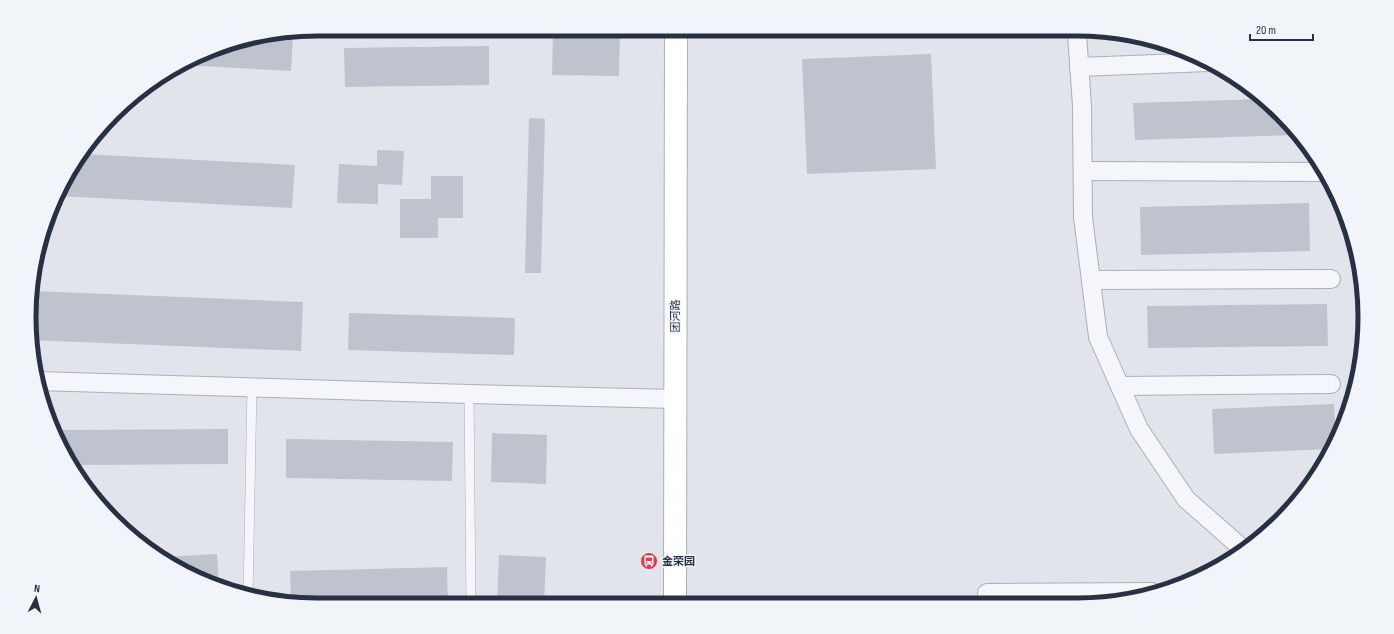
<svg xmlns="http://www.w3.org/2000/svg" width="1394" height="634" viewBox="0 0 1394 634" font-family="'Sofia Sans Condensed','Noto Sans SC',sans-serif">
	<style>
		.building { fill: #bec3ce }
		.lines { fill: none; stroke-linecap: round; stroke-linejoin: round }
		.lane-casing { stroke: #aaafb9; stroke-width: 10 }
		.street-casing { stroke: #aaafb9; stroke-width: 20 }
		.secondary-casing { stroke: #aaafb9; stroke-width: 24 }
		.lane { stroke: #f4f6f9; stroke-width: 9 }
		.street { stroke: #f4f6f9; stroke-width: 18 }
		.secondary { stroke: #fff; stroke-width: 22 }
		.labels { text-anchor: middle; dominant-baseline: central; stroke-width: 3; stroke-linejoin: round; paint-order: stroke }
		.street-label { font-size: 11px; fill: #283144; stroke: #f1f4f8 }
		.poi-label { font-size: 11px; font-weight: bold; fill: #283144; stroke: #f1f4f8; text-anchor: start }
		.rim { fill: none; stroke: #283144; stroke-width: 5 }
	</style>
	<rect width="100%" height="100%" fill="#e1e5eb"/>
	<g class="building">
		<path d="M553,29H620L619,76L552,75Z"/>
		<path d="M281,35L293,36L291,71L180,65L224,44Z"/>
		<path d="M489,46V85L345,87L344,48Z"/>
		<path d="M931,54L936,169L807,174L802,59Z"/>
		<path d="M1263,99L1280,113L1298,135L1135,140L1133,103Z"/>
		<path d="M529,118L545,119L541,273H525Z"/>
		<path d="M377,150L404,151L402,185L378,184V204L337,203L339,164L377,166Z"/>
		<path d="M83,154L295,165L292,208L59,196L67,173Z"/>
		<path d="M431,176H463V218H438V238H400V199H431Z"/>
		<path d="M1309,203L1310,251L1141,255L1140,207Z"/>
		<path d="M32,291L303,302L301,351L31,340L29,317Z"/>
		<path d="M1327,304L1328,346L1148,348L1147,306Z"/>
		<path d="M349,313L515,318L514,355L348,350Z"/>
		<path d="M1334,404L1336,440L1330,449L1214,454L1212,409Z"/>
		<path d="M228,429V464L71,465L67,461L56,430Z"/>
		<path d="M492,433L547,435L546,484L491,482Z"/>
		<path d="M286,439L453,442L452,481L286,478Z"/>
		<path d="M217,554L219,587L207,583L164,557Z"/>
		<path d="M499,555L546,557L544,604H497Z"/>
		<path d="M447,567L448,605H317L291,602L290,571Z"/>
	</g>
	<g class="lines">
		<g class="lane-casing">
			<g id="lane">
				<path d="M469,394L471,605"/>
				<path d="M248,596L252,387"/>
			</g>
		</g>
		<g class="street-casing">
			<g id="street">
				<path d="M1076,29L1077,34L1082,106L1083,217L1098,337L1139,429L1186,499L1244,550"/>
				<path d="M1079,67L1208,62"/>
				<path d="M1083,171L1324,172"/>
				<path d="M1091,280L1331,279"/>
				<path d="M37,381L469,394L675,399"/>
				<path d="M1120,386L1331,384"/>
				<path d="M987,593L1152,592"/>
			</g>
		</g>
		<g class="secondary-casing">
			<path id="secondary" d="M675,604L676,29"/>
		</g>
		<use href="#lane" class="lane"/>
		<use href="#street" class="street"/>
		<use href="#secondary" class="secondary"/>
	</g>
	<defs>
		<g id="bus-disc" transform="scale(0.9)"><circle r="9.5" fill="#d93d4e" stroke="#f1f4f8"/><path d="M-5-6H5V4H4V6H2V4H-2V6H-4V4H-5ZM-3.5-4V0h7V-4ZM-3.5 1.2v1.5H-2V1.2ZM2 1.2v1.5H3.5V1.2Z" fill="#fff"/></g>
	</defs>
	<g fill-rule="evenodd">
		<use href="#bus-disc" x="649" y="561"/>
	</g>
	<g class="labels">
		<g class="street-label">
			<text transform="translate(675 316) rotate(-90)">团河路</text>
		</g>
		<g class="poi-label">
			<text x="662" y="561">金荣园</text>
		</g>
	</g>
	<path d="M0 0H1394V634H0ZM317 36H1077A281 281 0 0 1 1358 317V317A281 281 0 0 1 1077 598H317A281 281 0 0 1 36 317V317A281 281 0 0 1 317 36Z" fill="#f1f4f8" fill-rule="evenodd"/>
	<path class="rim" d="M317 36H1077A281 281 0 0 1 1358 317V317A281 281 0 0 1 1077 598H317A281 281 0 0 1 36 317V317A281 281 0 0 1 317 36Z"/>
	<g transform="translate(36 598) rotate(6)" stroke="#f1f4f8" stroke-width="3" paint-order="stroke">
	<path d="M0-3L7 15L0 10L-7 15Z" fill="#283144"/>
	<text y="-6" font-size="11" font-weight="bold" text-anchor="middle" fill="#283144">N</text>
	</g>
	<path d="M1250 34v6h63v-6" fill="none" stroke="#283144" stroke-width="2"/>
	<text x="1256" y="34" font-size="12" fill="#283144" stroke="#f1f4f8" stroke-width="3" paint-order="stroke">20 m</text>
</svg>
